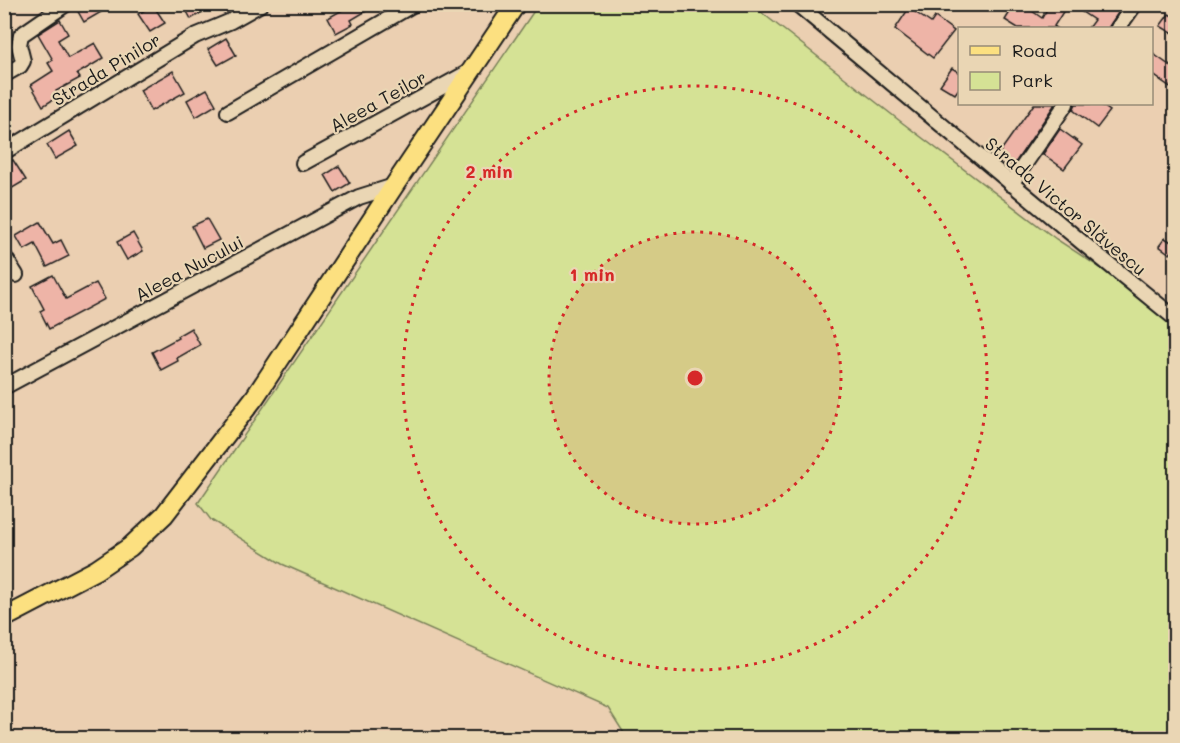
<svg xmlns="http://www.w3.org/2000/svg" width="1180" height="743" viewBox="0 0 1180 743" font-family="Mali,sans-serif">
	<style>
		.green { fill: #d5e295; stroke: #787f58; stroke-width: 1.5 }
		.building { fill: #eeb4a7; stroke: #1c1c1c; stroke-width: 1.5 }
		.lines { fill: none; stroke-linecap: round; stroke-linejoin: round }
		.minor-casing { stroke: #1c1c1c; stroke-width: 18 }
		.major-casing { stroke: #1c1c1c; stroke-width: 22 }
		.minor { stroke: #ead6b4; stroke-width: 14 }
		.major { stroke: #fce080; stroke-width: 18 }
		.ring { fill: none; stroke: #d62828; stroke-width: 3; stroke-dasharray: 3 6 }
		.labels { text-anchor: middle; dominant-baseline: central; stroke-width: 4.5; stroke-linejoin: round; paint-order: stroke }
		.street-label { font-size: 18px; fill: #1c1c1c; stroke: #ead6b4 }
		.centre { fill: #d62828; stroke: #ead6b4; stroke-width: 3 }
		.ring-label { font-size: 18px; text-anchor: middle; font-weight: bold; fill: #d62828; stroke: #ead6b4; stroke-width: 4.5; stroke-linejoin: round; paint-order: stroke }
	</style>
	<rect width="100%" height="100%" fill="#ebcfb1"/>
	<filter id="ink" filterUnits="userSpaceOnUse"><feTurbulence type="fractalNoise" baseFrequency=".0167" numOctaves="2"/><feDisplacementMap in="SourceGraphic" scale="12" xChannelSelector="R" yChannelSelector="G"/><feConvolveMatrix kernelMatrix="1 2 1 2 8 2 1 2 1" color-interpolation-filters="sRGB"/></filter>
	<g filter="url(#ink)">
		<path class="green" d="M538,5H752L900,121L1056,239L1142,295L1175,324V738H627L608,708L282,564L211,520L198,503Z"/>
		<g class="building">
			<path d="M83,4H115L84,22L76,8Z"/>
			<path d="M183,4H216L191,19Z"/>
			<path d="M353,4H378L351,20L353,24L336,33L328,18Z"/>
			<path d="M1015,4H1022L1042,18L1050,4H1068L1054,26L1057,28H1018L1005,20Z"/>
			<path d="M1070,4H1094L1102,10L1106,4H1124L1108,28H1088L1094,20Z"/>
			<path d="M153,5L165,23L150,32L138,14Z"/>
			<path d="M909,8L931,23L935,17L954,31L933,58L895,29Z"/>
			<path d="M1169,14L1176,18V28L1172,33L1160,26Z"/>
			<path d="M60,20L68,34L58,40L68,58L95,43L104,58L77,74L80,78L56,91L59,96L43,106L31,85L53,71L48,63L53,60L38,34Z"/>
			<path d="M226,38L236,55L218,65L208,49Z"/>
			<path d="M1152,53L1176,70V91L1152,74Z"/>
			<path d="M952,68L960,73V87L955,94L940,85Z"/>
			<path d="M173,71L185,92L151,111L140,90Z"/>
			<path d="M207,89L216,105L196,117L187,100Z"/>
			<path d="M1034,104H1055L1013,166L997,156Z"/>
			<path d="M1076,104H1100L1110,111L1097,128L1073,110Z"/>
			<path d="M1060,129L1082,145L1064,169L1043,154Z"/>
			<path d="M69,131L78,146L55,159L47,145Z"/>
			<path d="M13,160L26,180L4,193V165Z"/>
			<path d="M339,166L350,183L335,192L325,175Z"/>
			<path d="M207,219L219,240L203,248L192,226Z"/>
			<path d="M40,222L53,244L61,240L69,256L47,267L35,244L24,250L16,236Z"/>
			<path d="M133,233L143,251L127,260L117,242Z"/>
			<path d="M1165,238L1176,245L1170,254L1159,246Z"/>
			<path d="M53,275L66,299L96,283L105,299L49,329L40,311L44,309L32,286Z"/>
			<path d="M191,328L200,345L177,358L178,361L161,370L152,352L178,338L177,336Z"/>
		</g>
		<g class="lines">
			<g class="minor-casing">
				<g id="minor">
					<path d="M797,4L1084,244L1176,319"/>
					<path d="M1118,28L1135,4"/>
					<path d="M4,75L20,66L23,61L19,45L21,35L66,4"/>
					<path d="M228,112L414,4"/>
					<path d="M4,152L195,36L231,21L261,4"/>
					<path d="M303,163L469,72"/>
					<path d="M1011,184L1066,104"/>
					<path d="M4,256L16,275"/>
					<path d="M4,387L359,197L394,186"/>
				</g>
			</g>
			<g class="major-casing">
				<path id="major" d="M4,618L96,570L130,547L164,515L255,397L394,186L516,4"/>
			</g>
			<use href="#minor" class="minor"/>
			<use href="#major" class="major"/>
		</g>
	</g>
	<circle cx="695" cy="378" r="146" fill="#d62828" fill-opacity=".12"/>
	<g class="ring">
		<circle cx="695" cy="378" r="146"/>
		<circle cx="695" cy="378" r="292"/>
	</g>
	<g class="labels">
		<g class="street-label">
			<text transform="translate(106 69) rotate(-31)">Strada Pinilor</text>
			<text transform="translate(378 101) rotate(-29)">Aleea Teilor</text>
			<text transform="translate(1066 206) rotate(40)">Strada Victor Slăvescu</text>
			<text transform="translate(189 268) rotate(-28)">Aleea Nucului</text>
		</g>
	</g>
	<circle cx="695" cy="378" r="9" class="centre"/>
	<g class="ring-label">
		<text x="489" y="178">2 min</text>
		<text x="592" y="281">1 min</text>
	</g>
	<rect width="1180" height="743" fill="none" stroke="#ead6b4" stroke-width="24"/>
	<rect x="12" y="12" width="1156" height="719" fill="none" stroke="#1c1c1c" stroke-width="2" filter="url(#ink)"/>
	<rect x="958" y="27" width="195" height="78" fill="#ead6b4" stroke="#988c77" stroke-width="1.5"/>
	<rect x="970" y="46" width="30" height="9" fill="#fce080" stroke="#988c77" stroke-width="1.5"/>
	<text x="1012" y="57" font-size="18" fill="#1c1c1c">Road</text>
	<rect x="970" y="72" width="30" height="18" fill="#d5e295" stroke="#988c77" stroke-width="1.5"/>
	<text x="1012" y="87" font-size="18" fill="#1c1c1c">Park</text>
</svg>
